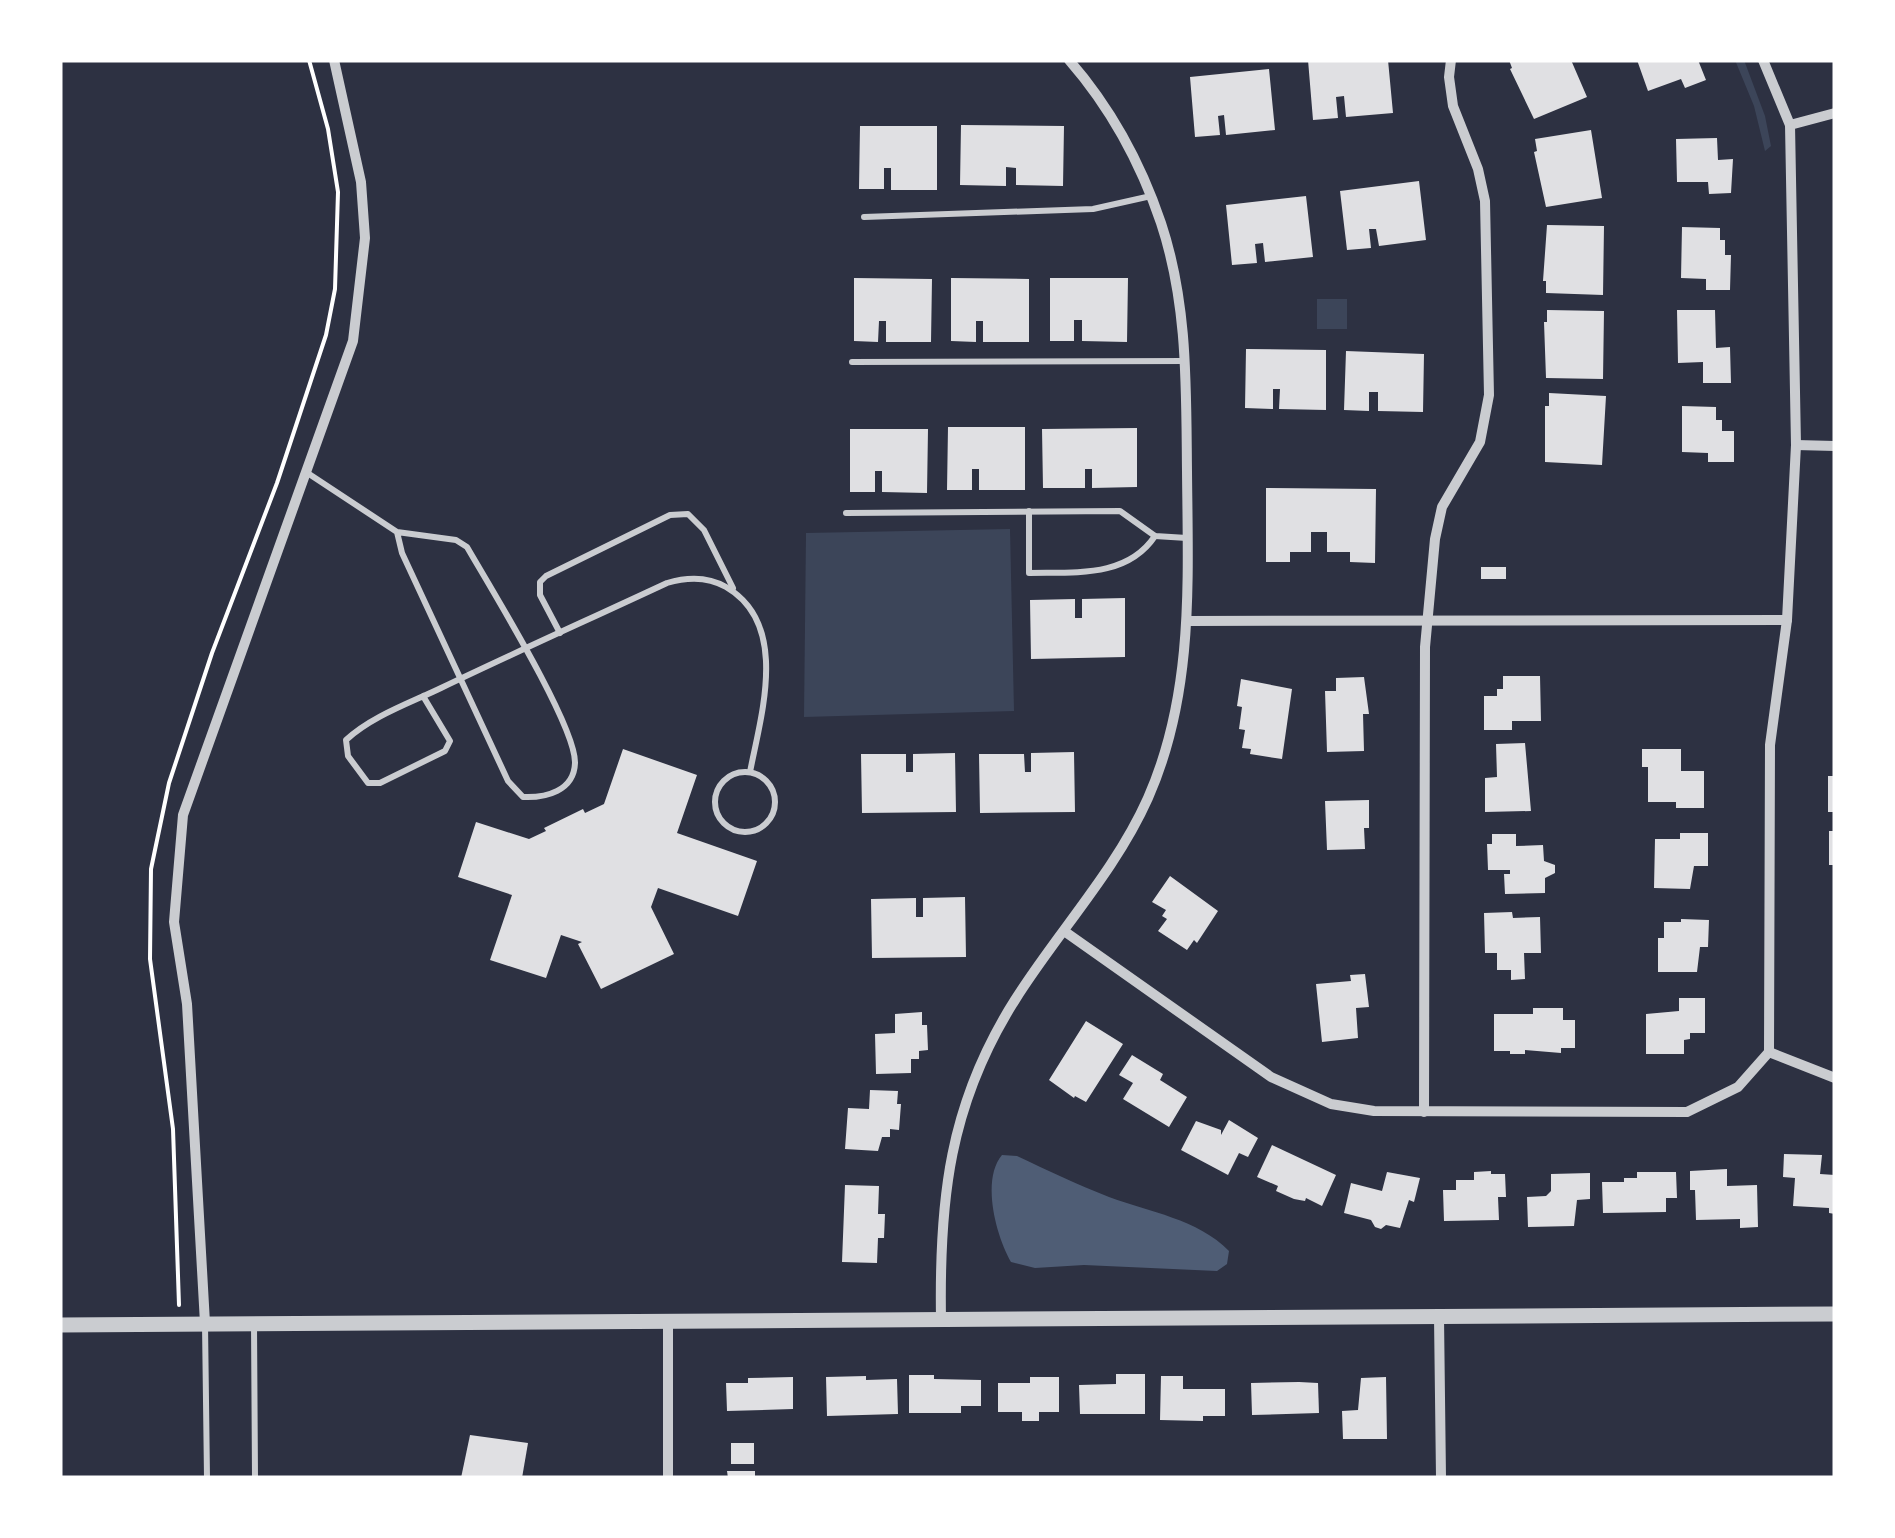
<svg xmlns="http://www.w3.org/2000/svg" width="1895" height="1538" viewBox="0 0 1895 1538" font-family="'Crimson Pro',serif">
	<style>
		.green { fill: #3c4559 }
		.water { fill: #4f5d75 }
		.building { fill: #e0e0e3 }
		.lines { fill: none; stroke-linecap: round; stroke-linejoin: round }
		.path { stroke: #fff; stroke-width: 4 }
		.service { stroke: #caccd0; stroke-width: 6 }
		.minor { stroke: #caccd0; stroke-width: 10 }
		.tertiary { stroke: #caccd0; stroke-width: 15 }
	</style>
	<rect width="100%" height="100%" fill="#2d3142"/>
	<g class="green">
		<path d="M1735,60H1744L1765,116L1771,146L1765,151L1754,106Z"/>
		<rect x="1317" y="299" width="30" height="30"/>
		<path d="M1010,529L1014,711L804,717L806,533Z"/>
	</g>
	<path class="water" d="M1002,1155L1017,1156C1047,1170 1078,1185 1109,1197C1149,1212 1198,1219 1229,1251L1227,1264L1217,1271L1084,1265L1035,1268L1011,1262C996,1236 981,1180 1002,1155Z"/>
	<g class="building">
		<path d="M1308,60H1388L1393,113L1346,117L1344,96L1336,97L1338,118L1313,120Z"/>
		<path d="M1509,60H1571L1587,97L1534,119L1510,69L1512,68Z"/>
		<path d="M1637,60H1698L1706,80L1685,88L1681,79L1648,91Z"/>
		<path d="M1269,69L1275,130L1226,135L1224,115L1218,116L1220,135L1195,137L1190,77Z"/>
		<path d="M961,125L1064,126L1063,186L1016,185V168L1006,167V186L960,185Z"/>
		<path d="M860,126H937V190H891V168H884V189H859Z"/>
		<path d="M1591,130L1602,198L1546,207L1534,152L1537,151L1535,139Z"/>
		<path d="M1717,138L1718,160L1733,159L1731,193L1709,194L1708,182H1677L1676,139Z"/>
		<path d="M1419,181L1426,240L1379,246L1376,229H1369L1371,248L1347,250L1340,191Z"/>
		<path d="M1306,196L1313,257L1265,262L1263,243L1255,244L1257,263L1232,265L1226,205Z"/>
		<path d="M1547,225L1604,226L1603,295L1546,293V281H1543Z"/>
		<path d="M1682,227L1720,228V240H1725V255H1731L1730,290H1706V279L1681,278Z"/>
		<path d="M854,278L932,279L931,342H886V321H879L878,342L854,341Z"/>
		<path d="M951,278L1029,279V342H983V321H976V342L951,341Z"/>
		<path d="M1050,278H1128L1127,342L1082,341V320H1074V341H1050Z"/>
		<path d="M1547,310L1604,311L1603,379L1546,378L1544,322H1547Z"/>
		<path d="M1677,310H1715L1716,348L1730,347L1731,383H1703V362L1678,363Z"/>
		<path d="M1246,349L1326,350V410L1279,409L1280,389H1273V409L1245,408Z"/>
		<path d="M1346,351L1424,354L1423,412L1378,411V392H1369V411L1344,410Z"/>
		<path d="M1549,393L1606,396L1602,465L1545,462V406H1549Z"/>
		<path d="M1682,406L1716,407V420H1722V431H1734V462H1708V453L1682,452Z"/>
		<path d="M948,427H1025V490H979V469H972V490H947Z"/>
		<path d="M1137,428V487L1092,488V469H1085V488H1043L1042,429Z"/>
		<path d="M850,429H928L927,493L882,492V471H875V492H850Z"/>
		<path d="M1266,488L1376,489L1375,563L1350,562V552H1327V532H1311V552H1290V562H1266Z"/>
		<rect x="1481" y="567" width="25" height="12"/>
		<path d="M1125,598V657L1031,659L1030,600L1075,599V618H1082V599Z"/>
		<path d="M1503,676H1540L1541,721H1512V730H1484V696H1497V689H1503Z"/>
		<path d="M1364,677L1369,714H1363L1364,751L1327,752L1325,691H1336V678Z"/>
		<path d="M1241,679L1292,689L1282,759L1250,754L1251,749L1242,748L1245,730L1239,729L1242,707L1237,706Z"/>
		<path d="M1525,743L1531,811L1485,812V778L1497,777L1496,744Z"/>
		<path d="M623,749L697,775L677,833L757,861L738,916L658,888L651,907L674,954L601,989L578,944L582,942L561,935L546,978L490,960L512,895L458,877L476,822L529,839L546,831L544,828L583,809L585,813L604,804Z"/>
		<path d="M1642,749H1681V771H1704V808H1676V802H1648V767H1642Z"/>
		<path d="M1074,752L1075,812L980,813L979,754H1024L1025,772H1031V753Z"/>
		<path d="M955,753L956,812L862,813L861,754H906V772H913V754Z"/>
		<rect x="1828" y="776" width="7" height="36"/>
		<path d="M1369,800V828H1364L1365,849L1327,850L1325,801Z"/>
		<rect x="1829" y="831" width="6" height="34"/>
		<path d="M1680,833H1708V866H1694L1690,889L1654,888L1655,839H1680Z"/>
		<path d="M1492,834H1516V846L1543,845L1544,861L1555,865V873L1545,878V893L1505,894L1504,874H1510V870H1488L1487,844H1492Z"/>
		<path d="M1170,876L1218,911L1197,943L1194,940L1187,950L1158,931L1167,919L1162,916L1166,910L1152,902Z"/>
		<path d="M965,897L966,957L872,958L871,899L916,898V917H923V898Z"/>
		<path d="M1512,912L1513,918L1540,917L1541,953H1524L1525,979L1511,980V970H1497V953H1485L1484,913Z"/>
		<path d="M1681,919L1709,920L1708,947H1700L1697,972H1658V938H1664V922H1681Z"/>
		<path d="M1365,974L1369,1007L1356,1008L1358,1038L1322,1042L1316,984L1351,981L1350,975Z"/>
		<path d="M1679,998H1705V1033H1690V1039L1684,1040V1054H1646V1014L1679,1011Z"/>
		<path d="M1533,1008H1563V1020H1575V1048H1561V1053L1525,1050V1054H1510V1051H1494V1014H1533Z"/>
		<path d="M922,1012V1025H927L928,1050L919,1051V1059H911V1073L876,1074L875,1034L895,1033V1014Z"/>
		<path d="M1086,1021L1123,1044L1086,1102L1075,1096L1074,1098L1049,1080Z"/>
		<path d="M1132,1055L1163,1074L1160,1080L1187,1097L1169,1127L1123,1099L1133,1083L1119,1075Z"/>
		<path d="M870,1090L898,1091L897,1104H901L899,1130L890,1129V1137H882L878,1151L845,1149L848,1108L869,1109Z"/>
		<path d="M1229,1120L1258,1138L1248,1157L1239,1153L1228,1175L1181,1150L1196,1121L1221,1130V1135Z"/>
		<path d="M1272,1145L1336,1175L1322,1206L1306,1198L1305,1201L1294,1199L1276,1191L1278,1186L1257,1177Z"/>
		<path d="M1784,1154L1822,1155L1820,1174L1835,1175V1214L1829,1213V1208L1793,1206L1795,1178L1783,1177Z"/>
		<path d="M1727,1169V1186L1757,1185L1758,1227L1740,1228V1219L1696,1220L1695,1190H1690V1171Z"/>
		<path d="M1491,1171V1174H1505L1506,1197H1498L1499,1220L1444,1221L1443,1190H1456V1180H1474V1172Z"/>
		<path d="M1387,1172L1420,1178L1414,1202L1409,1200L1400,1228L1386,1225L1381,1229L1375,1227L1371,1220L1344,1213L1351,1183L1382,1191Z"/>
		<path d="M1637,1172H1676L1677,1198H1666V1212L1603,1213L1602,1182H1624V1178H1637Z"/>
		<path d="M1590,1173V1199L1577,1200L1574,1226L1528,1227L1527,1197L1546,1196L1551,1191V1174Z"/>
		<path d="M845,1185L879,1186L878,1214H885L884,1238H878L877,1263L842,1262Z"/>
		<path d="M1116,1374H1145V1414H1080L1079,1385L1116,1384Z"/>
		<path d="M909,1375H934V1379L981,1380V1406H961V1413H909Z"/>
		<path d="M866,1376V1380L897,1379L898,1414L827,1416L826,1377Z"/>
		<path d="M1161,1376H1183V1389H1225V1416H1203V1421L1160,1420Z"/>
		<path d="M793,1377V1409L727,1411L726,1383H748V1378Z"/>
		<path d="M1030,1377H1059V1412H1039V1421H1022V1412H998V1383H1030Z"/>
		<path d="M1386,1377L1387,1439H1343L1342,1411L1358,1410L1361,1378Z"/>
		<path d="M1299,1382L1318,1383L1319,1413L1252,1415L1251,1383Z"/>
		<path d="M470,1435L528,1443L522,1478H461Z"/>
		<rect x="731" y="1443" width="23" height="21"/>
		<path d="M727,1471H755V1478H728Z"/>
	</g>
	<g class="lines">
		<path class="path" d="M179,1305L173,1129L150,959L151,869L169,783L212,653L277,483L326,335L335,289L338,192L328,129L309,60"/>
		<g class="service">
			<path d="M864,217L1093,209L1151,196"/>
			<path d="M852,362L1186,361"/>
			<path d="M306,472L397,532L402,553L508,781L523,797C546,798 574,791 575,763C576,726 490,587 467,547L456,540L397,532"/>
			<path d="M1029,511V573C1075,572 1127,578 1155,536"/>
			<path d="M846,513L1120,511L1155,536L1187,538"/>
			<path d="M560,633L540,595V582L546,576L670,515L688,514L704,530L733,588"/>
			<path d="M423,696L450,741L445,751L380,783H368L348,756L346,740C372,716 410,703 441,688C516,652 592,618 667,583C687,577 707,576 726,587C790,624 761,715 750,772"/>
			<circle cx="745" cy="802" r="30"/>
			<path d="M205,1324L207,1478"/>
			<path d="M254,1324L255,1478"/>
		</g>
		<g class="minor">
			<path d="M1790,125L1835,113"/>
			<path d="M1796,445L1835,446"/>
			<path d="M1188,621L1787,620"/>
			<path d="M1064,931L1271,1077L1331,1104L1374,1111L1687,1112L1738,1087L1769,1052L1770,745L1787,620L1796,445L1790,125L1763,60"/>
			<path d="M1769,1052L1835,1078"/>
			<path d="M1424,1112L1425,647L1435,539L1442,507L1480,442L1489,395L1485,201L1478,169L1453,106L1449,77L1451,60"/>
			<path d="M1439,1317L1441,1478"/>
			<path d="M941,1319C939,1200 949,1104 1015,1000C1057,933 1115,872 1148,798C1194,694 1188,582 1187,471C1186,387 1188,304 1161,223C1141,164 1110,107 1069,60"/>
			<path d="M668,1322V1478"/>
			<path d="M205,1323L187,1004L174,922L183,815L353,341L365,238L361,182L334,60"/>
		</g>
		<path class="tertiary" d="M60,1325L1835,1314"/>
	</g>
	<rect width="1895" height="1538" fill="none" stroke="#ffffff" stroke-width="125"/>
</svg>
